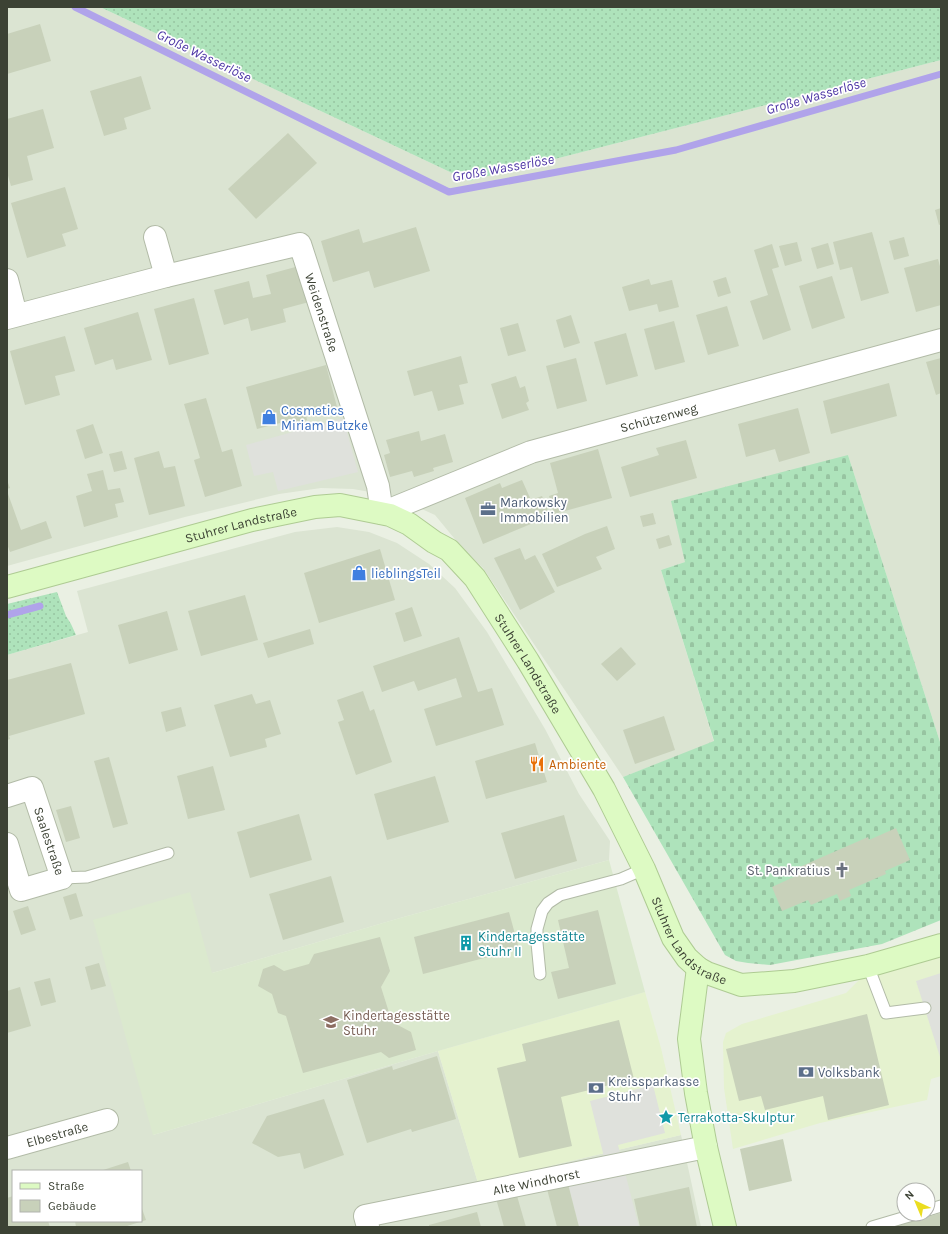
<svg xmlns="http://www.w3.org/2000/svg" width="948" height="1234" viewBox="0 0 948 1234" font-family="Karla,sans-serif">
	<style>
		.residential { fill: #dbe4d2; fill-rule: evenodd }
		.commercial { fill: #e5f2cf }
		.education { fill: #dbe9ce }
		.grass { fill: url(#grass-dots) }
		.cemetery { fill: url(#cemetery-stones) }
		.parking { fill: #dfe1dc }
		.lines { fill: none; stroke-linecap: round; stroke-linejoin: round }
		.stream { stroke: #b0a3ea; stroke-width: 7 }
		.building { fill: #c8d1ba }
		.lane-casing { stroke: #b2bba7; stroke-width: 13 }
		.street-casing { stroke: #b2bba7; stroke-width: 24 }
		.secondary-casing { stroke: #aecb93; stroke-width: 24 }
		.lane { stroke: #fff; stroke-width: 11 }
		.street { stroke: #fff; stroke-width: 22 }
		.secondary { stroke: #ddfac3; stroke-width: 22 }
		.labels { text-anchor: middle; dominant-baseline: central; stroke-width: 3.5; stroke-linejoin: round; paint-order: stroke }
		.street-label { font-size: 13px; fill: #3c4234; stroke: #fff }
		.shop-label { font-size: 13px; fill: #366cbe; stroke: #fff; text-anchor: start }
		.service-label { font-size: 13px; fill: #4e5e75; stroke: #fff; text-anchor: start }
		.food-label { font-size: 13px; fill: #c56008; stroke: #fff; text-anchor: start }
		.worship-label { font-size: 13px; fill: #5b616d; stroke: #fff; text-anchor: end }
		.culture-label { font-size: 13px; fill: #0d838f; stroke: #fff; text-anchor: start }
		.education-label { font-size: 13px; fill: #785e54; stroke: #fff; text-anchor: start }
		.water-label { font-size: 14px; font-style: italic; fill: #4d36a5; stroke: #fff }
	</style>
	<defs>
		<pattern id="grass-dots" width="8" height="8" patternUnits="userSpaceOnUse"><rect width="8" height="8" fill="#aee3bb"/><path d="M2 2h.1M6 6h.1" fill="none" stroke="#97c4a1" stroke-width="1.8" stroke-linecap="round"/></pattern>
		<pattern id="cemetery-stones" width="16" height="16" patternUnits="userSpaceOnUse"><rect width="16" height="16" fill="#aee3bb"/><path d="M2 7V4a2 2 0 0 1 4 0v3zM10 15v-3a2 2 0 0 1 4 0v3z" fill="#97c4a1"/></pattern>
	</defs>
	<rect width="100%" height="100%" fill="#eaf0e3"/>
	<g class="residential">
		<path d="M7,7H100L469,181L941,60V745L848,455L685,562L661,570L714,742L623,777L483,568L463,549L435,515L393,496L353,489L321,488L279,494L185,517L7,566Z"/>
		<path d="M337,527L369,532L397,543L429,564L455,588L487,632L545,729L579,794L610,841L609,860L400,918L212,973L153,1135L438,1051L478,1183L681,1135L701,1227H7V655L88,632L77,591L295,532ZM13,1171H141V1221H13Z"/>
	</g>
	<g class="commercial">
		<path d="M941,956V1076L931,1079L927,1100L820,1123L733,1149L724,1088L723,1042L726,1033L742,1024L846,993L860,979Z"/>
		<path d="M645,992L661,1048L681,1135L478,1183L438,1051Z"/>
	</g>
	<path class="education" d="M609,860L645,992L438,1051L153,1135L93,920L190,892L212,973L400,918Z"/>
	<g class="grass">
		<path d="M100,7H941V60L469,181Z"/>
		<path d="M57,592L66,616L71,624L76,635L7,655V604Z"/>
	</g>
	<path class="cemetery" d="M848,455L941,745V920L882,944L770,965L748,963L736,961L725,955L623,777L714,741L661,570L685,562L671,501Z"/>
	<g class="parking">
		<path d="M343,418L358,472L278,491L273,472L254,476L246,445Z"/>
		<path d="M941,973V1060L916,981Z"/>
		<path d="M653,1085L665,1133L618,1145L639,1227H579L568,1184L608,1173L590,1101Z"/>
	</g>
	<g class="lines">
		<g class="stream">
			<path d="M75,7L449,192L676,150L941,74"/>
			<path d="M7,615L40,606"/>
		</g>
	</g>
	<g class="building">
		<path d="M40,24L51,61L7,74V34Z"/>
		<path d="M141,76L151,109L124,118L127,129L104,136L90,91Z"/>
		<path d="M43,109L54,148L27,156L33,180L11,186L7,172V119Z"/>
		<path d="M288,133L317,163L256,219L228,189Z"/>
		<path d="M65,187L78,229L62,234L66,246L27,258L11,203Z"/>
		<path d="M941,208V224L939,225L935,210Z"/>
		<path d="M416,227L430,271L374,288L369,271L333,282L321,241L359,229L363,243Z"/>
		<path d="M872,232L889,293L861,301L852,267L840,270L833,242Z"/>
		<path d="M904,237L909,256L894,260L889,241Z"/>
		<path d="M797,242L802,261L785,266L779,246Z"/>
		<path d="M828,243L834,264L817,269L811,248Z"/>
		<path d="M772,244L779,267L772,269L791,330L763,340L750,301L768,295L754,250Z"/>
		<path d="M938,259L941,270V305L916,312L904,268Z"/>
		<path d="M299,266L309,302L283,309L286,322L251,331L248,318L224,325L214,290L249,281L253,298L271,294L266,275Z"/>
		<path d="M832,276L845,318L812,329L799,286Z"/>
		<path d="M726,277L731,293L718,297L713,281Z"/>
		<path d="M649,279L651,285L672,280L679,307L659,312L657,304L629,311L622,287Z"/>
		<path d="M194,298L209,354L169,365L154,309Z"/>
		<path d="M727,306L739,346L708,355L696,315Z"/>
		<path d="M138,312L152,360L116,370L113,359L95,365L84,328Z"/>
		<path d="M571,315L580,343L564,348L556,320Z"/>
		<path d="M674,321L685,362L655,370L644,329Z"/>
		<path d="M518,323L526,351L508,356L500,328Z"/>
		<path d="M626,333L638,376L606,385L594,342Z"/>
		<path d="M65,336L75,371L55,376L60,395L25,405L10,351Z"/>
		<path d="M461,356L468,383L459,385L464,404L438,411L432,391L414,396L407,371Z"/>
		<path d="M576,358L587,401L557,409L546,366Z"/>
		<path d="M941,358V393L936,395L926,362Z"/>
		<path d="M326,365L337,407L306,415L307,420L281,427L280,423L257,429L246,387Z"/>
		<path d="M516,376L520,388L525,386L529,401L526,403L529,410L502,419L491,384Z"/>
		<path d="M889,383L897,416L831,434L823,401Z"/>
		<path d="M206,398L222,452L232,449L242,486L205,497L194,460L200,458L184,404Z"/>
		<path d="M798,408L810,453L779,462L775,449L746,457L738,424Z"/>
		<path d="M93,424L103,453L85,459L76,430Z"/>
		<path d="M419,431L421,441L445,434L453,462L433,468L434,471L414,477L412,471L390,477L384,455L390,453L386,440Z"/>
		<path d="M686,440L697,478L630,497L621,467L659,455L656,448Z"/>
		<path d="M598,449L612,498L554,514L549,496L558,493L550,463Z"/>
		<path d="M122,451L127,469L114,472L109,454Z"/>
		<path d="M159,451L164,468L175,466L185,506L149,515L134,458Z"/>
		<path d="M103,470L108,490L120,488L124,502L115,504L118,517L84,527L76,496L92,491L87,474Z"/>
		<path d="M7,480L10,488L7,489Z"/>
		<path d="M522,480L531,500L542,496L550,516L483,544L465,498L500,483L502,488Z"/>
		<path d="M7,491L21,530L46,521L52,538L10,552L7,544Z"/>
		<path d="M653,513L656,524L643,527L640,516Z"/>
		<path d="M607,526L615,549L596,557L602,569L557,587L542,554L585,534Z"/>
		<path d="M669,535L672,545L659,549L656,539Z"/>
		<path d="M520,548L525,560L535,555L555,592L520,610L494,558Z"/>
		<path d="M380,549L395,600L319,623L304,573Z"/>
		<path d="M245,595L258,640L201,656L188,611Z"/>
		<path d="M412,607L422,636L404,642L395,613Z"/>
		<path d="M167,611L178,650L129,664L118,625Z"/>
		<path d="M310,629L314,644L268,658L263,643Z"/>
		<path d="M459,637L478,692L492,688L504,725L436,746L424,709L462,697L456,678L418,691L414,681L382,692L373,666Z"/>
		<path d="M621,647L636,664L617,681L601,664Z"/>
		<path d="M71,663L85,714L9,736L10,739L7,740V680Z"/>
		<path d="M363,691L370,711L374,709L392,762L356,775L338,722L344,720L337,700Z"/>
		<path d="M252,694L256,704L270,700L281,734L265,739L267,747L230,757L214,705Z"/>
		<path d="M181,707L186,726L166,732L161,712Z"/>
		<path d="M664,716L675,750L635,764L623,730Z"/>
		<path d="M535,743L547,782L486,799L475,761Z"/>
		<path d="M109,757L128,824L113,828L94,761Z"/>
		<path d="M213,766L225,810L188,819L177,776Z"/>
		<path d="M435,776L449,822L387,840L374,794Z"/>
		<path d="M71,806L80,838L66,842L56,810Z"/>
		<path d="M299,814L312,860L250,878L237,832Z"/>
		<path d="M564,815L577,861L515,879L501,833Z"/>
		<path d="M896,828L910,860L885,871L886,874L849,890L851,896L840,901L837,894L811,905L808,900L782,911L772,887L798,875L795,869L868,837L869,840Z"/>
		<path d="M331,876L344,922L283,940L269,894Z"/>
		<path d="M76,893L83,916L70,920L63,897Z"/>
		<path d="M28,906L36,930L21,935L13,911Z"/>
		<path d="M598,910L616,984L558,999L551,972L569,968L558,920Z"/>
		<path d="M509,912L519,949L423,974L414,937Z"/>
		<path d="M380,937L390,971L381,987L392,1022L411,1032L416,1050L389,1058L381,1052L303,1073L286,1016L278,1013L272,994L258,986L263,969L274,965L284,971L309,964L314,954Z"/>
		<path d="M99,963L106,986L91,990L85,967Z"/>
		<path d="M50,978L56,1002L41,1006L34,982Z"/>
		<path d="M20,987L31,1026L7,1033V991Z"/>
		<path d="M867,1014L889,1105L828,1120L823,1096L765,1110L761,1096L739,1101L726,1049Z"/>
		<path d="M619,1020L634,1079L561,1097L572,1146L519,1158L497,1068L526,1061L522,1044Z"/>
		<path d="M437,1056L456,1119L412,1132L411,1129L367,1143L347,1080L392,1066L393,1070Z"/>
		<path d="M324,1099L344,1155L304,1169L300,1153L278,1157L252,1143L267,1116Z"/>
		<path d="M783,1139L792,1181L749,1191L740,1149Z"/>
		<path d="M128,1162L131,1171H100Z"/>
		<path d="M568,1184L579,1227H557L547,1189Z"/>
		<path d="M689,1187L697,1227H640L634,1199Z"/>
		<path d="M515,1189L526,1227H504L495,1195Z"/>
		<path d="M13,1196V1221H48L50,1227H7V1198Z"/>
		<path d="M141,1206L146,1220L124,1227H76L75,1221H141Z"/>
		<path d="M477,1212L481,1227H429V1225Z"/>
		<path d="M941,1213V1227H892Z"/>
	</g>
	<g class="lines">
		<g class="lane-casing">
			<g id="lane">
				<path d="M62,878L87,877L168,853"/>
				<path d="M868,966L886,1013L925,1008"/>
				<path d="M540,974L537,943V929L542,911L548,903L560,895L621,879L644,869"/>
				<path d="M928,1210L941,1206"/>
				<path d="M872,1227L916,1214"/>
			</g>
		</g>
		<g class="street-casing">
			<g id="street">
				<path d="M155,237L166,276"/>
				<path d="M7,280L16,315"/>
				<path id="s1" d="M7,318L166,276L300,244L378,486L382,513L531,452L941,340"/>
				<path id="s2" d="M7,796L32,788L62,878L21,890L7,844"/>
				<path id="s3" d="M7,1148L107,1120"/>
				<path id="s4" d="M368,1227L365,1216L706,1147"/>
			</g>
		</g>
		<g class="secondary-casing">
			<g id="secondary">
				<path id="s5" d="M7,587L252,520L315,507L340,505L390,515L409,524L434,542L449,550L475,578L528,661L604,789L644,869L673,938L687,958L698,968L707,973L741,985L794,981L868,966L941,945"/>
				<path d="M698,968L689,1039L696,1093L706,1147L725,1227"/>
			</g>
		</g>
		<use href="#lane" class="lane"/>
		<use href="#street" class="street"/>
		<use href="#secondary" class="secondary"/>
	</g>
	<defs>
		<g id="shop-bare" transform="scale(1.2)"><path d="M-5-2.5h2.3a2.7 3.5 0 0 1 5.4 0H5L5.5 6h-11ZM-1.5-2.5h3a1.5 2.3 0 0 0-3 0Z" fill="#3f7fe0" stroke="#fff" stroke-width="2.5" paint-order="stroke"/></g>
		<g id="office-bare" transform="scale(1.2)"><path d="M-6-3h4V-5.5h4V-3h4V5H-6ZM-1-4.5V-3h2v-1.5ZM-6 0V1H6V0Z" fill="#5c6f8a" stroke="#fff" stroke-width="2.5" paint-order="stroke"/></g>
		<g id="restaurant-bare" transform="scale(1.2)"><path d="M-5-6h1v4h1v-4h1v4h1v-4h1v5L-1.5 .5V6h-2V.5L-5-1ZM5-6V6H3V1.5H1.5Q1.5-4 5-6Z" fill="#e8710a" stroke="#fff" stroke-width="2.5" paint-order="stroke"/></g>
		<g id="church-bare" transform="scale(1.2)"><path d="M-1.2-6h2.4v3.5h3.3v2.4h-3.3V6h-2.4V-.1h-3.3v-2.4h3.3Z" fill="#6b7280" stroke="#fff" stroke-width="2.5" paint-order="stroke"/></g>
		<g id="building-bare" transform="scale(1.2)"><path d="M-4-6H4V6H1V3H-1V6H-4ZM-2.5-4.3h1.7v1.8h-1.7ZM.8-4.3h1.7v1.8H.8ZM-2.5-1h1.7V.8h-1.7ZM.8-1h1.7V.8H.8Z" fill="#0f9aa8" stroke="#fff" stroke-width="2.5" paint-order="stroke"/></g>
		<g id="school-bare" transform="scale(1.2)"><path d="M0-5L7-2L0 1L-7-2ZM-4 1L0 2.5L4 1V4Q0 6-4 4Z" fill="#8d6e63" stroke="#fff" stroke-width="2.5" paint-order="stroke"/></g>
		<g id="bank-bare" transform="scale(1.2)"><path d="M-6-4H6V4H-6ZM0-2.3a2.3 2.3 0 1 0 0 4.6a2.3 2.3 0 1 0 0-4.6Z" fill="#5c6f8a" stroke="#fff" stroke-width="2.5" paint-order="stroke"/></g>
		<g id="sight-bare" transform="scale(1.2)"><path d="M0-6L1.8-2.2L6-1.7L2.9 1.2L3.7 5.4L0 3.3L-3.7 5.4L-2.9 1.2L-6-1.7L-1.8-2.2Z" fill="#0f9aa8" stroke="#fff" stroke-width="2.5" paint-order="stroke"/></g>
	</defs>
	<g fill-rule="evenodd">
		<use href="#shop-bare" x="269" y="417"/>
		<use href="#office-bare" x="488" y="509"/>
		<use href="#shop-bare" x="359" y="573"/>
		<use href="#restaurant-bare" x="537" y="764"/>
		<use href="#church-bare" x="842" y="870"/>
		<use href="#building-bare" x="466" y="943"/>
		<use href="#school-bare" x="331" y="1022"/>
		<use href="#bank-bare" x="806" y="1072"/>
		<use href="#bank-bare" x="596" y="1088"/>
		<use href="#sight-bare" x="666" y="1117"/>
	</g>
	<g class="labels">
		<g class="street-label">
			<text stroke="none"><textPath href="#s1" startOffset="374">Weidenstraße</textPath></text>
			<text stroke="none"><textPath href="#s1" startOffset="877">Schützenweg</textPath></text>
			<text stroke="none"><textPath href="#s5" startOffset="242">Stuhrer Landstraße</textPath></text>
			<text stroke="none"><textPath href="#s5" startOffset="602">Stuhrer Landstraße</textPath></text>
			<text stroke="none"><textPath href="#s2" startOffset="82">Saalestraße</textPath></text>
			<text stroke="none"><textPath href="#s5" startOffset="926">Stuhrer Landstraße</textPath></text>
			<text stroke="none"><textPath href="#s3" startOffset="52">Elbestraße</textPath></text>
			<text stroke="none"><textPath href="#s4" startOffset="186">Alte Windhorst</textPath></text>
		</g>
		<g class="shop-label">
			<text x="281" y="410">Cosmetics<tspan x="281" dy="15">Miriam Butzke</tspan></text>
			<text x="371" y="573">lieblingsTeil</text>
		</g>
		<g class="service-label">
			<text x="500" y="502">Markowsky<tspan x="500" dy="15">Immobilien</tspan></text>
			<text x="818" y="1072">Volksbank</text>
			<text x="608" y="1081">Kreissparkasse<tspan x="608" dy="15">Stuhr</tspan></text>
		</g>
		<g class="food-label">
			<text x="549" y="764">Ambiente</text>
		</g>
		<g class="worship-label">
			<text x="830" y="870">St. Pankratius</text>
		</g>
		<g class="culture-label">
			<text x="478" y="936">Kindertagesstätte<tspan x="478" dy="15">Stuhr II</tspan></text>
			<text x="678" y="1117">Terrakotta-Skulptur</text>
		</g>
		<g class="education-label">
			<text x="343" y="1015">Kindertagesstätte<tspan x="343" dy="15">Stuhr</tspan></text>
		</g>
		<g class="water-label">
			<text transform="translate(204 56) rotate(26)">Große Wasserlöse</text>
			<text transform="translate(816 96) rotate(-16)">Große Wasserlöse</text>
			<text transform="translate(503 168) rotate(-10)">Große Wasserlöse</text>
		</g>
	</g>
	<rect width="948" height="1234" fill="none" stroke="#3c4234" stroke-width="16"/>
	<rect x="12" y="1170" width="130" height="52" fill="#ffffff" stroke="#b1b3ae"/>
	<rect x="20" y="1183" width="20" height="6" fill="#ddfac3" stroke="#b1b3ae"/>
	<text x="48" y="1190" font-size="12" fill="#3c4234">Straße</text>
	<rect x="20" y="1200" width="20" height="12" fill="#c8d1ba" stroke="#b1b3ae"/>
	<text x="48" y="1210" font-size="12" fill="#3c4234">Gebäude</text>
	<g transform="translate(916 1202) rotate(316)"><circle r="19" fill="#ffffff" stroke="#b1b3ae"/>
	<path d="M0-3L7 15L0 10L-7 15Z" fill="#ebdd20"/>
	<text y="-6" font-size="11" font-weight="bold" text-anchor="middle" fill="#3c4234">N</text>
	</g>
</svg>
